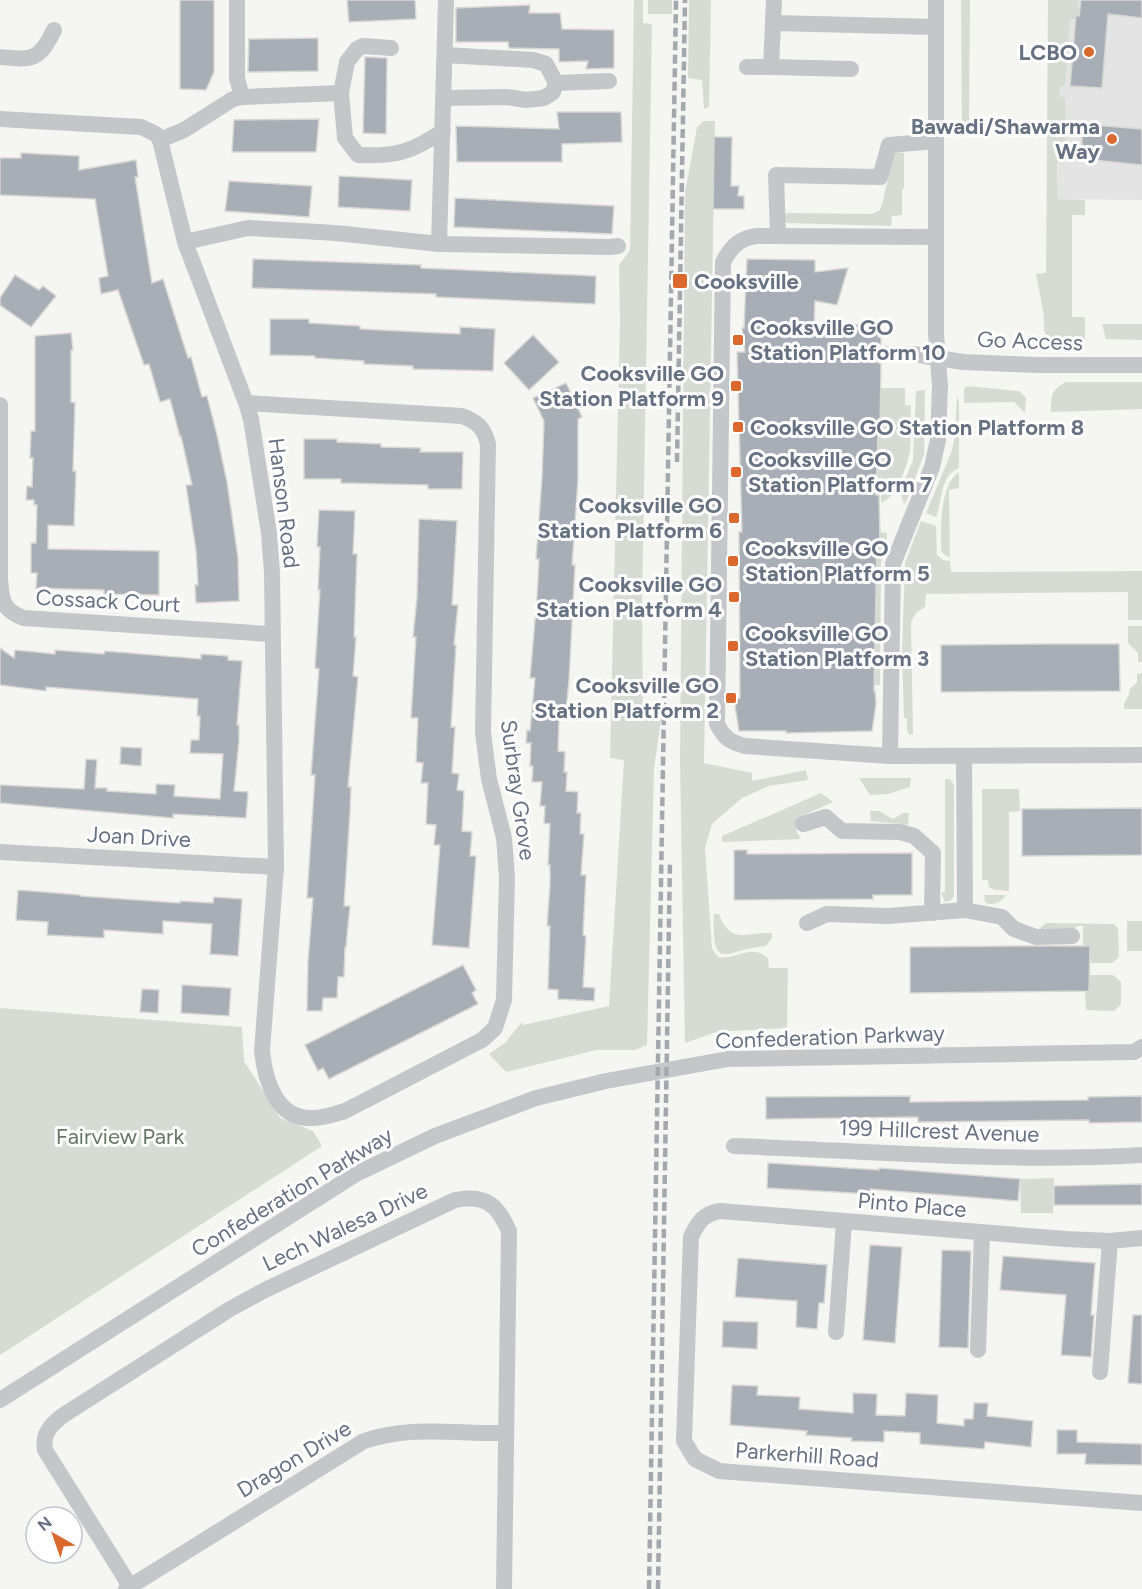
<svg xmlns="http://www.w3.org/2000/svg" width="1142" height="1589" viewBox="0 0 1142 1589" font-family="Figtree,sans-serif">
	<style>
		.built { fill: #e3e4e3 }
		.green { fill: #d6dcd3 }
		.building { fill: #a8aeb5; stroke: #d7d7d5; stroke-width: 1.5 }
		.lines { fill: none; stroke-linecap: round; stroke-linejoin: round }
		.minor { stroke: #c4c6ca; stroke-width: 16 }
		.rail { stroke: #a4a8ae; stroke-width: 4.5; stroke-dasharray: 9 4.5; stroke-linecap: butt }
		.poi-dot { fill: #db692d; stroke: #fff; stroke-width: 2 }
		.labels { text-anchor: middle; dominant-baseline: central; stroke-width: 6; stroke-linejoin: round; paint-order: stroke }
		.poi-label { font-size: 22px; font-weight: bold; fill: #667282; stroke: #fff; text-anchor: end }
		.street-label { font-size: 22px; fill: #667282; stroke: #fff }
		.park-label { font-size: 22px; fill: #667964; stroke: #fff }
	</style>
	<rect width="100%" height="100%" fill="#f5f5f2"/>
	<path class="built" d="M1055,0H1142V200L1058,199Z"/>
	<g class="green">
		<path d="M634,0H643V23L652,24L642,607L643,719L661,720L654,768L647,1045L635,1050H597L506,1072L489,1054L505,1043L522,1022L523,1025L609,1006L624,760L610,758L620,322L619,265L630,250Z"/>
		<rect x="648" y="0" width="24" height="14"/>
		<path d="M689,0H711L709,107L704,109L702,80L688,78Z"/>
		<path d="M961,0H970L969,128L962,125Z"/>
		<path d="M1048,0H1078V9L1113,12V16H1108L1106,20L1070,19L1065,86L1059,87L1060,97H1065L1067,160H1062L1061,162L1057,163L1058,199L1085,200V215H1072V317H1085V341L1047,339L1044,330V316L1036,274L1046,273Z"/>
		<path d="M704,121H715L704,763L752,773V781L806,770L808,780L769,786L742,798L712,824L705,848L712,949L718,957C738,960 751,943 768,958L769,968H788L787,1028L716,1032L685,1043L680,761L685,192L697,127Z"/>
		<path d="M894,152L904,153V188L902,190V215L892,216L891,226L787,223L784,220V216L787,213L871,214L879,211L882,205Z"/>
		<path d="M1102,324H1142V340L1106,339Z"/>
		<path d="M1066,382H1142V409L1051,412C1051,395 1051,390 1066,382Z"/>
		<path d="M967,386L1019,391L1026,398L1025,413L1014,402L964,403V389Z"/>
		<path d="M881,388H905V405L911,406C910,420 911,435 910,450C908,463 896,501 881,502V489H876L878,434L880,433Z"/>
		<path d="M925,390L924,454L907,500L904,504L900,492L913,460L916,391Z"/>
		<path d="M957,395L959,403V468C939,476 943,501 936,517L926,513L951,453L955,438Z"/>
		<path d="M959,472V488L949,490L950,557L945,555L941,551C941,529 939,486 959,472Z"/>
		<path d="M921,521L936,526L937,555L943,560L950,561L951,572L1142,571V620H1128V592L926,594L925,607L916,613L911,622L913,734L909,735L907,730V718H904L902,653L905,563Z"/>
		<path d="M880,532L887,533V544L881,562L880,685H874L877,543H880Z"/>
		<path d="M1128,626H1142V662H1138V653L1128,643Z"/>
		<path d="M1142,673V709H1124C1123,701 1130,697 1130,689L1137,682V674Z"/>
		<path d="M859,778H911L910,787L888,794L870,795Z"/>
		<path d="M945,779H950L954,785V896L950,901L945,902L941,893L945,892Z"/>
		<path d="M982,789H1019L1020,811L1009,812V891L995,890L989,887L988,880H982Z"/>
		<path d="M821,793L833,802L798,818L796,830L801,839L722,842V836Z"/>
		<path d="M870,811H879L893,819L903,813H909L908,825L871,821Z"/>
		<path d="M984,895H1006C1001,902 993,907 985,902Z"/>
		<path d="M714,914H719C731,946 746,932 772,933V938L766,946C725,949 712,975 714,914Z"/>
		<rect x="1127" y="921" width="15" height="30"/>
		<path d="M1046,923L1114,924L1118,929L1119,957L1112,963H1089L1090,946H1083V926H1078L1075,928L1041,929V927Z"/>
		<path d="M1089,975H1113L1121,982V1004L1114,1011L1086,1010L1085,992L1089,991Z"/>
		<path d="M0,1008L242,1027L244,1061L280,1118L313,1131L322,1146L0,1355Z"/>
		<path d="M1054,1178L1053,1213H1021L1020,1179Z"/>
	</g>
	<g class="building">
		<path d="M180,0H214V72L206,90L180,89Z"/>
		<path d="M347,0H415L416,19L349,22Z"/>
		<path d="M1081,0H1142V18L1108,14L1102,88L1070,86L1076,15L1079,16Z"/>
		<path d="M530,5L529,13H560L562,29L614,30V68L586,69L588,61L559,62V49L509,48L508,42H456V8Z"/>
		<path d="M318,38V71L248,72L249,39Z"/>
		<path d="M365,57L387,58L386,134L363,133Z"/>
		<path d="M557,112H621L622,142L562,144V162H457L456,126L559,129Z"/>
		<path d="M319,119L316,152H232L234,120Z"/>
		<path d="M1082,124L1142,129V165L1093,160L1095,151L1082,150Z"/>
		<path d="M714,137H732L731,186H739L738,196H744V209H713Z"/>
		<path d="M21,153L79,156V170L136,160L138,177H135L152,283L163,279L188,358L191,357L202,397L207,396L217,435L227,482L238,558L239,601L196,603L195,585H198L196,550L186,485H192L181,436L180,437L170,399L160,402L149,364L144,365L118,290L101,294L99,278L108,276L95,199L0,195V158H21Z"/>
		<path d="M339,176L412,180L410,211L338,207Z"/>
		<path d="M229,181L312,186L309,217L225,211Z"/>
		<path d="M455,198L614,206L612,234L454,227Z"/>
		<path d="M253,259L421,265V268L596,276L595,304L436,297V294L252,288Z"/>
		<path d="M747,259L815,260V272L848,268L837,305L815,301L814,328L862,324L863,328H878V337H881V344L875,345L871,353L872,360L881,364L880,434H878L876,495H879L880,543H877L874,691H875L876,704L872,731L786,733V731H739L734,699L740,698L739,532H742L737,352H745L742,328H744Z"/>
		<path d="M15,275L39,290L43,286L56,296L31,327L0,305V298Z"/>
		<path d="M270,319H309V323L360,326V329L460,334V327L495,329L493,371L413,369V366L364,364V361L315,358V356L270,355Z"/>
		<path d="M71,333L73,350H71V402L75,403L73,471H76L74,526L48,525V549L159,551V595L104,594V590L36,588L37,573H31V543H36L37,505H34V500H26L27,486L32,487L33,458H30L31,431H35V336Z"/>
		<path d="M533,335L559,362L529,390L504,363Z"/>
		<path d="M566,383L582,417L578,419V480L572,565H575L569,680L565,720H559L558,751L565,752L564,772H567L566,791L578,792L577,813H581L580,834H584L581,875H586L583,935L586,936L583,987L595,988L594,1001L558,999V990L548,989L550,926H547L550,885V865H548L550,824L544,823L545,806H540L542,782H532L533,766H530L531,743H526L527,730L530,731L535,678H530L537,597L539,559H536L542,478L544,421L533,398Z"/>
		<path d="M304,439H337V442L381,444V447L421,448L420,452H463L462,489H428V485L341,483V479H304Z"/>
		<path d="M319,510L355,511L353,554H357L354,637H356L353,676L358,677L348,787H351L350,812L344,906H350L348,925L346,947H345L344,977H338L337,998H323L322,1011H307L308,961L313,898H307L315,775H311L319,669L315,668L320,590H318L320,547H317Z"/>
		<path d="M419,519L457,521L452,605H458L454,645H456L451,727H455L452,773L459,774L457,790L464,791L462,831L472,832L470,856H476L469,948L432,945L440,845H434L436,825L426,824L428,783H421L423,763L416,762L418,718H411L416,637H413L417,598Z"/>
		<path d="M1053,644H1119L1120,691L941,692V645Z"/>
		<path d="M0,648L14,658L15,650L55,654V650L104,654L105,651L201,659V654L228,656V660L242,661L237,725H239V741L234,791L248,792L246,818L173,814V818L0,803V785L84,789L86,759L97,760L95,788H107V791L156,794V784L175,785L174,796L220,799L223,754L190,753L191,740H199L200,716H197L198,699L46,687V691L0,685Z"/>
		<path d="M121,747L142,748L141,766L120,764Z"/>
		<path d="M1142,808V855L1022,856V809Z"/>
		<path d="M734,850H747V854L912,853V895H873V899L734,900Z"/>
		<path d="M18,890L80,895V896L180,903V901L213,903L214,897L242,899L238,956L210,954L212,924L163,921V934L104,930V938L47,935L48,922L16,920Z"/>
		<path d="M1030,946H1090L1089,991L910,993V947Z"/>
		<path d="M463,965L476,990L472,993L478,1004L329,1079L323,1068L318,1071L305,1045Z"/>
		<path d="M182,985L231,988L229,1016L181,1013Z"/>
		<path d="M142,989L159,990L158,1013L140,1012Z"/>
		<path d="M910,1096V1102L1088,1100V1097L1142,1096V1122L1089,1123V1120L918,1122V1117L766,1119V1097Z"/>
		<path d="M768,1163L879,1170V1168L1020,1179L1018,1201L870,1189V1194L767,1188Z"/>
		<path d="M1142,1184V1205H1054V1186Z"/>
		<path d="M870,1245L902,1247L895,1343L863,1340Z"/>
		<path d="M942,1250L971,1251L968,1348L939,1347Z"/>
		<path d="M1003,1256L1095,1263L1091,1315H1094L1091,1357L1061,1355L1066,1295L1000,1290Z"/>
		<path d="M738,1258L827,1265L824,1303H819L817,1329L796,1327L797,1301L735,1297Z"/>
		<path d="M1133,1315H1142V1384L1128,1383Z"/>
		<path d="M723,1321L758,1322L757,1349L722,1347Z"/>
		<path d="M732,1385L758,1386L757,1395L800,1397L799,1409L853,1413V1393L877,1394L876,1415L905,1416L906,1393L938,1395L937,1423L964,1426V1419H973L974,1403H988L987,1416L1033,1421L1031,1447L985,1442L984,1449L920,1444V1433L884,1431V1442L851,1441L852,1438L806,1435L807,1431L730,1425Z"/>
		<path d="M1057,1430H1077V1442L1142,1444V1465L1085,1464L1086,1454H1057Z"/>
	</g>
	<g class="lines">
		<g class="minor">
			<path d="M237,0V78L242,97"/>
			<path d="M774,0L773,23L936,27"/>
			<path d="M773,23L771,67L851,69"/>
			<path d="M391,48L363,46L357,49L347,62L341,93L345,138L358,155C395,157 412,152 443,131"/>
			<path d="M0,57C33,60 39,61 54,30"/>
			<path d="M747,67H771"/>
			<path d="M556,83L609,81"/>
			<path d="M444,98L507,97L526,100L544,98L553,92L556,83L546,64L533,60L445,55"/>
			<path d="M0,119L141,127L156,134L160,140L185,242L246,403L251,419L269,533L272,573L276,867L262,1051C265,1080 276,1120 313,1118C325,1118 335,1114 345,1111L482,1040L495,1028L504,1000L507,877L504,838L489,779L483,733L488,444C484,428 478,422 462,416L246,403"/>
			<path d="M160,140L184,130L233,99L242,97L341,93"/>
			<path d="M778,236L776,175L880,177L889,145L936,141"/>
			<path d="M936,237L757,236C739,238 731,247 723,262L717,724C724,738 730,742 745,746L890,756L1142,755"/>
			<path d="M185,242L248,228L336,233L439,244L610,247L618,246"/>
			<path d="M439,244L446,0"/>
			<path d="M881,354H913L963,362L1037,365H1142"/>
			<path d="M0,405V579C2,601 2,609 23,618L271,634"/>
			<path d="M890,756L893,564L932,467L938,440L940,386L936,334V0"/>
			<path d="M964,756L965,910"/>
			<path d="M803,824L826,817L842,831L900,832L914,836L933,853L932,913"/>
			<path d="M0,852L276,867"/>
			<path d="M807,923L827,914L888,916L965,910L1002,917L1014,929L1036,937L1072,936"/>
			<path d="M734,1146C870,1151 1006,1163 1142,1155"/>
			<path d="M1142,1238L1110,1241L1066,1239L720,1211C703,1214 698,1222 691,1237L684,1441L695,1459L719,1471L1142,1503"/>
			<path d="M836,1332L844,1222"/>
			<path d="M978,1350L982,1233"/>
			<path d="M1100,1372L1110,1241"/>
			<path d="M0,1400L356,1174L435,1136L536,1098L606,1081L728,1059L1134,1052L1142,1047"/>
			<path d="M130,1586L45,1450C42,1434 50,1426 62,1416L230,1309L265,1290L455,1200C485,1194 497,1204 509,1231L504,1589"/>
			<path d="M126,1589L364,1441C414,1425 455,1434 506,1433"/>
		</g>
		<g class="rail">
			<path d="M677,462L685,0"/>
			<path d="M649,1589L676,0"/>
			<path d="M658,1589L670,861"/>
		</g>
	</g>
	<g class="poi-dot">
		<circle cx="1089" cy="52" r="6"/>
		<circle cx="1112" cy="139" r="6"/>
		<rect x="672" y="273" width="16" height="16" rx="3"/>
		<rect x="732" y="334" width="12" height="12" rx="3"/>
		<rect x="730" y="380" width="12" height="12" rx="3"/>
		<rect x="732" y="421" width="12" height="12" rx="3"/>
		<rect x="730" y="466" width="12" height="12" rx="3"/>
		<rect x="728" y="512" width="12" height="12" rx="3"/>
		<rect x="727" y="555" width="12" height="12" rx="3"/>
		<rect x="728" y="591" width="12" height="12" rx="3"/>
		<rect x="727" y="640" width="12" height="12" rx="3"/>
		<rect x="725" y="692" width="12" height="12" rx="3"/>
	</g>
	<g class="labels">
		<g class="poi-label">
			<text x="1077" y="52">LCBO</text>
			<text x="1100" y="126">Bawadi/Shawarma<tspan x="1100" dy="25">Way</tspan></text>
			<text x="694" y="281" text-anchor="start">Cooksville</text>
			<text x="750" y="327" text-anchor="start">Cooksville GO<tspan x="750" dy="25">Station Platform 10</tspan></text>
			<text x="724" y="373">Cooksville GO<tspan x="724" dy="25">Station Platform 9</tspan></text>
			<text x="750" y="427" text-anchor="start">Cooksville GO Station Platform 8</text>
			<text x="748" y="459" text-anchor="start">Cooksville GO<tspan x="748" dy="25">Station Platform 7</tspan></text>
			<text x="722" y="505">Cooksville GO<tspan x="722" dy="25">Station Platform 6</tspan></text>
			<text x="745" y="548" text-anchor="start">Cooksville GO<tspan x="745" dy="25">Station Platform 5</tspan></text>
			<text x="722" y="584">Cooksville GO<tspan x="722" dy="25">Station Platform 4</tspan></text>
			<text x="745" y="633" text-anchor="start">Cooksville GO<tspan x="745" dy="25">Station Platform 3</tspan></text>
			<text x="719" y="685">Cooksville GO<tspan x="719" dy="25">Station Platform 2</tspan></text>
		</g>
		<g class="street-label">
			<text transform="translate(1030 341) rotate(2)">Go Access</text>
			<text transform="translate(284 503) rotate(83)">Hanson Road</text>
			<text transform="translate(108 601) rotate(3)">Cossack Court</text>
			<text transform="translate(518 790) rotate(82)">Surbray Grove</text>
			<text transform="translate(139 837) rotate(3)">Joan Drive</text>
			<text transform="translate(830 1037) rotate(-2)">Confederation Parkway</text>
			<text transform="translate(939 1131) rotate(2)">199 Hillcrest Avenue</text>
			<text transform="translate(292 1192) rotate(-31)">Confederation Parkway</text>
			<text transform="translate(912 1205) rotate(5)">Pinto Place</text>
			<text transform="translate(345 1227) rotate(-25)">Lech Walesa Drive</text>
			<text transform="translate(807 1455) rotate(4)">Parkerhill Road</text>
			<text transform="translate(294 1459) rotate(-31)">Dragon Drive</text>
		</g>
		<g class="park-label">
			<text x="120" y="1136">Fairview Park</text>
		</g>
	</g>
	<g transform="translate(54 1535) rotate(320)"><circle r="28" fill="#ffffff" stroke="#c2c7cd" stroke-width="1.5"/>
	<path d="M0-4.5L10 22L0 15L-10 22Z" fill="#db692d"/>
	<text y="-9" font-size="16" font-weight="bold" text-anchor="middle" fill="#667282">N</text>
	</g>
</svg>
